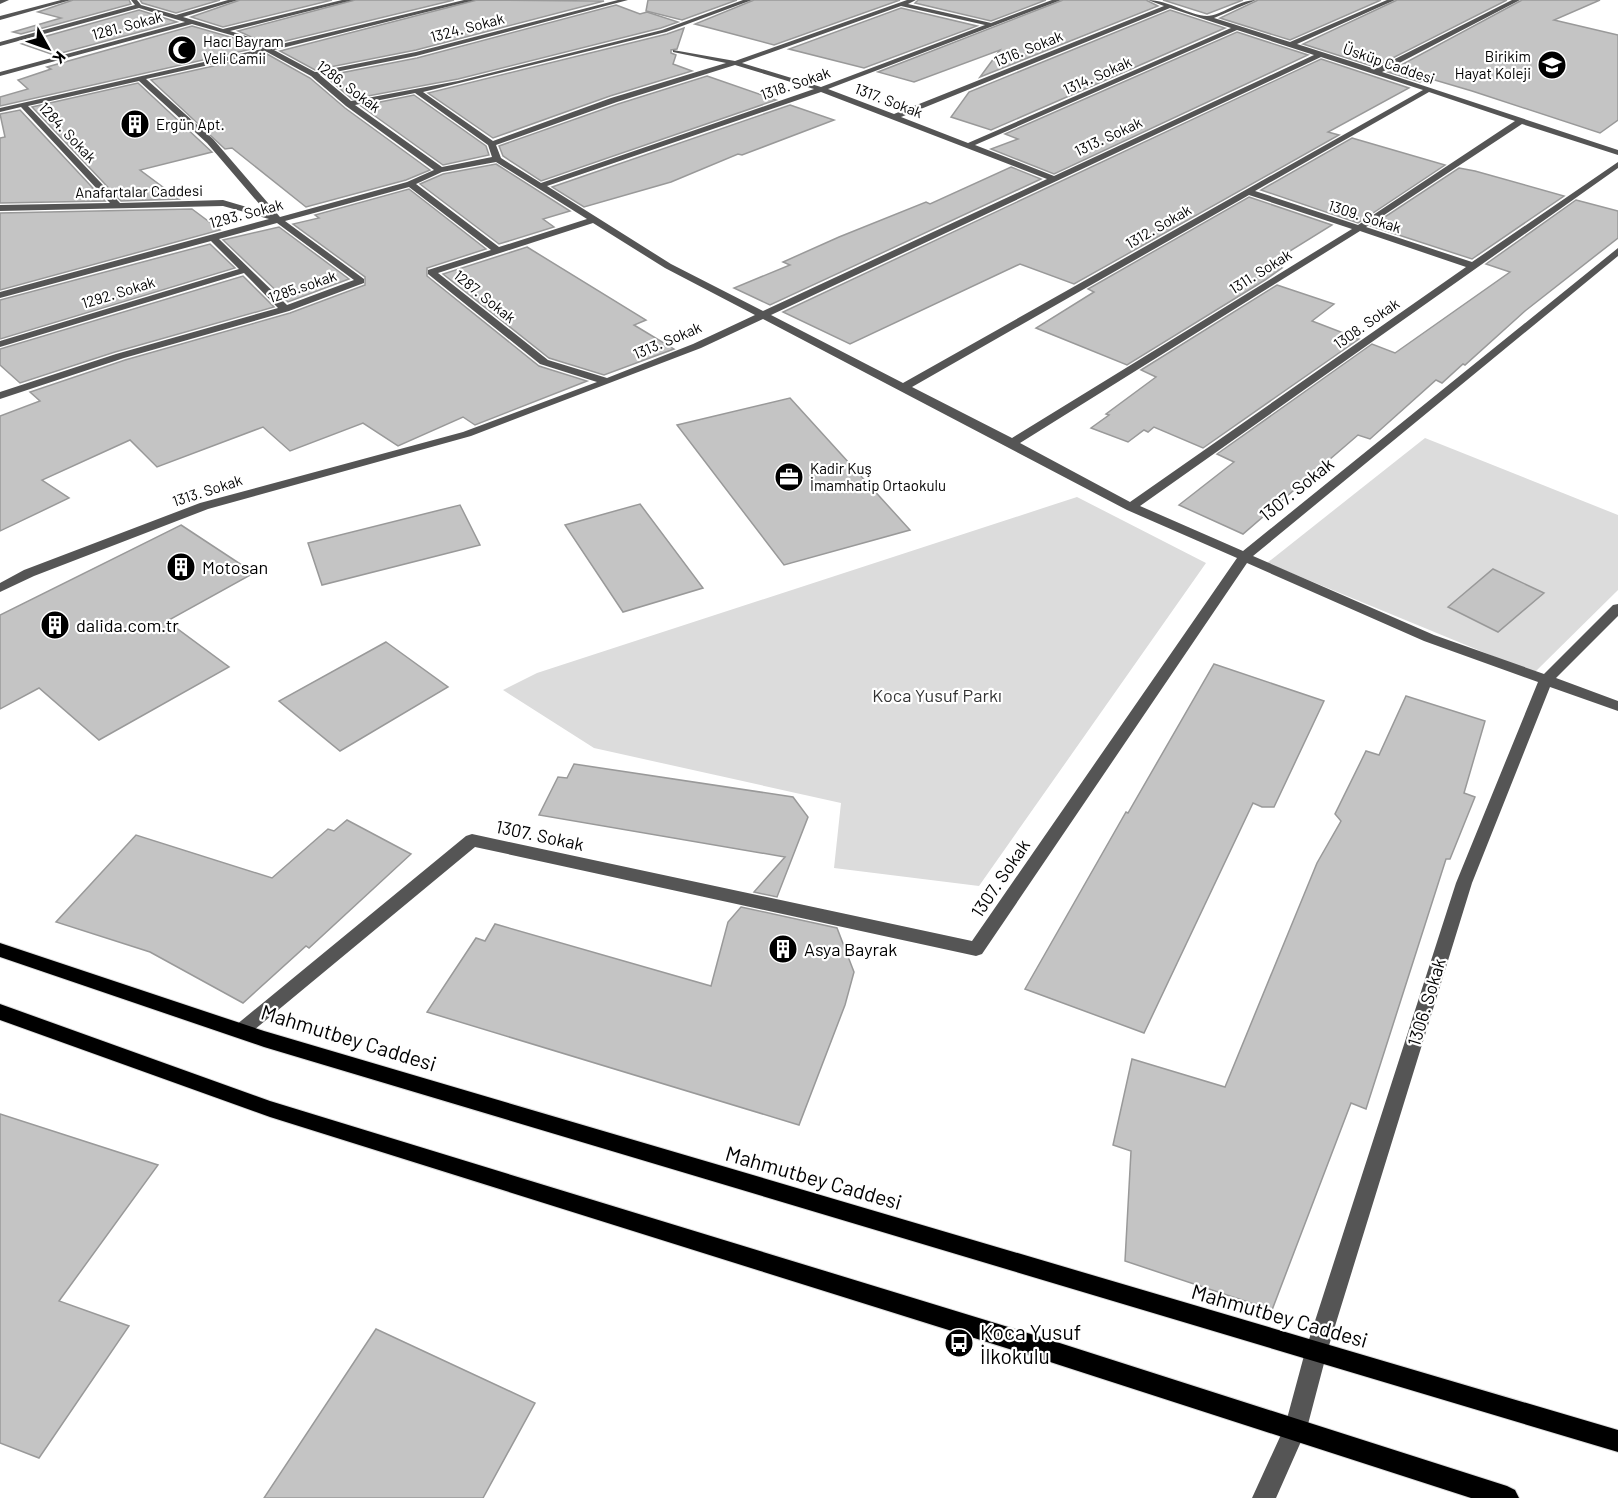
<svg xmlns="http://www.w3.org/2000/svg" width="1618" height="1498" viewBox="0 0 1618 1498" font-family="Barlow,sans-serif">
	<style>
		.green { fill: #dcdcdc }
		.building { fill: #c4c4c4; stroke: #999; stroke-width: 1.5 }
		.lines { fill: none; stroke-linecap: round; stroke-linejoin: round }
		.major-casing { stroke: #dbdbdb; stroke-width: 2 }
		.minor { fill: #555; fill-rule: evenodd }
		.major { fill: #000; fill-rule: evenodd }
		.labels { text-anchor: middle; dominant-baseline: central; stroke-width: 4.5; stroke-linejoin: round; paint-order: stroke }
		.far-street-label { font-size: 15px; fill: #000; stroke: #fff }
		.far-poi-label { font-size: 15px; fill: #000; stroke: #fff; text-anchor: start }
		.street-label { font-size: 18px; fill: #000; stroke: #fff }
		.poi-label { font-size: 18px; fill: #000; stroke: #fff; text-anchor: start }
		.park-label { font-size: 18px; fill: #333; stroke: #fff }
		.near-street-label { font-size: 21px; fill: #000; stroke: #fff }
		.near-poi-label { font-size: 21px; fill: #000; stroke: #fff; text-anchor: start }
	</style>
	<rect width="100%" height="100%" fill="#fff"/>
	<g class="green">
		<path d="M1425,438L1618,515V590L1534,673L1267,563Z"/>
		<path d="M1077,497L1206,563L979,886L834,868L841,803L594,748L503,690L537,673Z"/>
	</g>
	<g class="building">
		<path d="M73,0H129L131,4L21,34L13,32L61,18L38,12Z"/>
		<path d="M140,0H220L176,13L142,3Z"/>
		<path d="M240,0H332L223,27L191,17Z"/>
		<path d="M355,0H454L269,45L238,31Z"/>
		<path d="M477,0L604,1L416,50L315,70L280,51Z"/>
		<path d="M648,0H737L682,20L646,11Z"/>
		<path d="M754,0H900L774,45L695,24Z"/>
		<path d="M918,0H1046L991,21L915,3Z"/>
		<path d="M1063,0H1146L1158,6L980,77L1000,50L914,82L878,72Z"/>
		<path d="M1163,0H1243L1207,14Z"/>
		<path d="M1258,0H1381L1290,40L1220,18Z"/>
		<path d="M1397,0H1507L1375,67L1303,44Z"/>
		<path d="M1522,0H1600L1554,20L1618,35V120L1600,133L1472,91L1428,78L1420,82L1388,72Z"/>
		<path d="M616,5L640,14L647,12L678,22L661,28L458,79L352,99L325,76L417,58Z"/>
		<path d="M901,8L977,26L864,68L789,49Z"/>
		<path d="M139,10L177,22L54,55L22,44L40,40L36,39Z"/>
		<path d="M1170,10L1225,28L991,130L951,117L969,92Z"/>
		<path d="M192,26L244,41L256,48L0,106V97L28,89L18,80L51,69L47,67Z"/>
		<path d="M684,28L677,49L671,50V53L676,55L673,64L692,71L610,96L493,138L428,93L667,34Z"/>
		<path d="M1237,32L1308,55L1054,174L991,149L1018,139L1005,134Z"/>
		<path d="M267,54L310,78L345,108L430,170L406,180L306,207L232,148L225,149L151,80Z"/>
		<path d="M1321,59L1409,88L1328,132L1339,135L1074,284L1020,264L850,344L783,312Z"/>
		<path d="M707,76L776,100L541,181L503,156L499,146L618,104Z"/>
		<path d="M138,83L212,152L140,170L179,199L121,201L32,107Z"/>
		<path d="M414,95L486,146L489,155L443,165L361,106Z"/>
		<path d="M790,105L834,120L742,155L738,154L671,182L584,207L552,187Z"/>
		<path d="M20,110L105,201L0,203V138L5,137L0,114Z"/>
		<path d="M1352,138L1445,165L1358,223L1261,190Z"/>
		<path d="M496,164L570,211L543,219L554,227L499,244L420,184L443,174Z"/>
		<path d="M1011,167L1041,179L770,305L734,288L790,265L783,262L839,237L926,202L930,204Z"/>
		<path d="M1459,168L1475,171L1564,196L1472,259L1371,226Z"/>
		<path d="M409,189L486,249L427,268V276L539,366L587,381L475,425L463,417L398,446L363,423L290,451L263,427L157,467L130,440L42,480L69,498L0,531V416L40,401L30,392L125,360L290,313L365,285V277L293,224L319,218L315,215Z"/>
		<path d="M1249,197L1332,225L1269,264L1282,268L1265,280L1127,365L1036,328L1094,292L1088,289Z"/>
		<path d="M1576,200L1618,211V238L1525,311L1465,365L1463,364L1442,383L1436,380L1370,439L1358,435L1243,534L1179,505L1234,462L1217,454L1372,344L1395,353L1510,272L1486,264Z"/>
		<path d="M192,209L220,230L0,290V213Z"/>
		<path d="M279,227L349,279L288,302L223,240Z"/>
		<path d="M210,244L235,268L0,339V300Z"/>
		<path d="M527,247L646,320L634,325L674,349L604,375L549,358L443,274Z"/>
		<path d="M243,276L274,307L115,352L20,383L0,365V349Z"/>
		<path d="M1277,285L1334,304L1312,321L1359,339L1203,448L1154,427L1148,432L1144,430L1128,442L1091,428L1109,415L1106,414L1156,377L1141,370Z"/>
		<path d="M790,398L910,530L784,565L677,425Z"/>
		<path d="M640,504L703,588L623,612L565,525Z"/>
		<path d="M460,505L480,545L322,585L308,543Z"/>
		<path d="M181,525L254,573L167,621L229,667L99,740L39,688L0,709V615Z"/>
		<path d="M1493,569L1544,593L1498,632L1448,607Z"/>
		<path d="M386,642L448,687L340,751L279,701Z"/>
		<path d="M1214,664L1324,701L1274,807H1262L1253,803L1144,1033L1025,989L1126,812L1128,813Z"/>
		<path d="M1406,696L1485,721L1464,793L1475,797L1450,859H1446L1366,1109L1351,1103L1272,1310L1125,1261L1131,1151L1113,1145L1132,1059L1225,1087L1317,863L1341,821L1335,814L1366,751L1379,755Z"/>
		<path d="M574,764L793,797L808,817L777,897L754,892L785,857L539,815L558,777L567,778Z"/>
		<path d="M347,820L411,854L309,948L306,946L243,1003L150,952L56,922L136,835L272,878L328,829L334,831Z"/>
		<path d="M741,907L837,928L854,972L845,1005L799,1125L427,1012L476,938L485,941L495,924L711,986L728,922Z"/>
		<path d="M0,1114L158,1165L59,1301L129,1326L39,1458L0,1443Z"/>
		<path d="M376,1329L535,1403L483,1498H264Z"/>
	</g>
	<g class="lines">
		<g class="major-casing">
			<g id="major">
				<path d="M0,943L264,1031L1618,1430V1452L264,1047L0,957Z"/>
				<path d="M0,1004L270,1101L1044,1338L1507,1486L1515,1490L1519,1498H1471L1044,1360L270,1117L0,1020Z"/>
			</g>
		</g>
		<g class="minor">
			<path d="M0,0H9L0,4Z"/>
			<path d="M61,0H71L0,20V16Z"/>
			<path d="M131,0H137L141,5L176,15L228,0H238L183,17L223,29L342,0H353L230,31L249,37L269,47L464,0H475L274,50L315,72L416,52L618,0H628L416,56L320,75L351,101L458,81L662,30L743,0H752L666,32L423,92L493,141L611,98L726,63L673,52V50L735,61L907,0H916L908,4L991,23L1052,0H1061L828,89L894,114L1164,6L1148,0C1168,0 1191,16 1207,16C1221,16 1238,0 1256,0L1214,18L1290,42L1387,0H1395L1297,44L1375,69L1512,0H1520L1382,72L1618,150V155L1522,124L1366,227L1472,262L1618,162V168L1140,506L1243,551L1618,248V256L1253,556L1434,635L1544,674L1613,605L1618,604V616L1556,678L1618,701V711L1550,687L1472,883L1327,1352L1307,1428L1276,1498H1252L1285,1426L1305,1352L1456,883L1538,682L1424,641L1247,563L982,954L976,956L475,847L248,1035L242,1038L236,1035L233,1030L236,1025L466,836L472,834L972,941L1237,558L1127,510L763,319L701,348L471,436L208,509L34,576L0,592V583L24,570L200,503L463,432L597,382L540,364L428,274V270L491,250L409,187L285,221L364,279V283L289,311L124,358L0,399V392L116,354L278,308L244,273L0,347V341L239,269L211,241L0,298V292L269,219L223,206L0,211V205L110,203L21,107L0,112V108L262,49L245,39L192,24L0,76V72L185,22L139,8L0,46V42L135,5ZM901,6L985,25L821,87L742,63ZM1170,8L1231,28L968,143L901,117ZM1237,30L1314,55L1054,176L975,145ZM267,52L311,76L346,106L434,170L407,182L280,217L213,139L146,79ZM1321,57L1423,90L903,383L771,315ZM735,65L814,89L541,183L501,158L496,145L617,102ZM139,81L207,143L267,213L223,200L120,203L28,106ZM821,92L1047,179L763,311L671,264L547,186ZM1429,92L1515,121L1358,225L1255,191ZM415,93L488,145L492,157L442,167L355,105ZM496,162L587,219L499,247L416,184L442,172ZM1249,195L1352,229L1012,438L912,387ZM277,223L354,280L287,305L219,239ZM593,223L665,268L755,315L693,344L607,378L548,360L438,273ZM1360,231L1466,267L1130,502L1020,443Z"/>
		</g>
		<use href="#major" class="major"/>
	</g>
	<defs>
		<g id="mosque-disc" transform="scale(1.5)"><circle r="9.5" fill="#000" stroke="#fff"/><path d="M3.5-4.9A6 6 0 1 0 3.5 4.9A5 5 0 1 1 3.5-4.9Z" fill="#fff"/></g>
		<g id="school-disc" transform="scale(1.5)"><circle r="9.5" fill="#000" stroke="#fff"/><path d="M0-5L7-2L0 1L-7-2ZM-4 1L0 2.5L4 1V4Q0 6-4 4Z" fill="#fff"/></g>
		<g id="building-disc" transform="scale(1.5)"><circle r="9.5" fill="#000" stroke="#fff"/><path d="M-4-6H4V6H1V3H-1V6H-4ZM-2.5-4.3h1.7v1.8h-1.7ZM.8-4.3h1.7v1.8H.8ZM-2.5-1h1.7V.8h-1.7ZM.8-1h1.7V.8H.8Z" fill="#fff"/></g>
		<g id="office-disc" transform="scale(1.5)"><circle r="9.5" fill="#000" stroke="#fff"/><path d="M-6-3h4V-5.5h4V-3h4V5H-6ZM-1-4.5V-3h2v-1.5ZM-6 0V1H6V0Z" fill="#fff"/></g>
		<g id="bus-disc" transform="scale(1.5)"><circle r="9.5" fill="#000" stroke="#fff"/><path d="M-5-6H5V4H4V6H2V4H-2V6H-4V4H-5ZM-3.5-4V0h7V-4ZM-3.5 1.2v1.5H-2V1.2ZM2 1.2v1.5H3.5V1.2Z" fill="#fff"/></g>
	</defs>
	<g fill-rule="evenodd">
		<use href="#mosque-disc" x="182" y="50"/>
		<use href="#school-disc" x="1552" y="65"/>
		<use href="#building-disc" x="135" y="124"/>
		<use href="#office-disc" x="789" y="477"/>
		<use href="#building-disc" x="181" y="567"/>
		<use href="#building-disc" x="55" y="625"/>
		<use href="#building-disc" x="783" y="949"/>
		<use href="#bus-disc" x="959" y="1343"/>
	</g>
	<g class="labels">
		<g class="far-street-label">
			<text transform="translate(127 25) rotate(-15)">1281. Sokak</text>
			<text transform="translate(467 27) rotate(-15)">1324. Sokak</text>
			<text transform="translate(1028 48) rotate(-22)">1316. Sokak</text>
			<text transform="translate(1389 63) rotate(19)">Üsküp Caddesi</text>
			<text transform="translate(1097 75) rotate(-24)">1314. Sokak</text>
			<text transform="translate(795 83) rotate(-19)">1318. Sokak</text>
			<text transform="translate(349 86) rotate(37)">1286. Sokak</text>
			<text transform="translate(889 100) rotate(21)">1317. Sokak</text>
			<text transform="translate(68 132) rotate(47)">1284. Sokak</text>
			<text transform="translate(1108 136) rotate(-25)">1313. Sokak</text>
			<text transform="translate(139 191) rotate(-1)">Anafartalar Caddesi</text>
			<text transform="translate(246 213) rotate(-15)">1293. Sokak</text>
			<text transform="translate(1365 216) rotate(18)">1309. Sokak</text>
			<text transform="translate(1158 226) rotate(-30)">1312. Sokak</text>
			<text transform="translate(1260 271) rotate(-32)">1311. Sokak</text>
			<text transform="translate(302 286) rotate(-19)">1285.sokak</text>
			<text transform="translate(118 292) rotate(-17)">1292. Sokak</text>
			<text transform="translate(485 296) rotate(39)">1287. Sokak</text>
			<text transform="translate(1366 323) rotate(-35)">1308. Sokak</text>
			<text transform="translate(667 340) rotate(-23)">1313. Sokak</text>
			<text transform="translate(207 490) rotate(-18)">1313. Sokak</text>
		</g>
		<g class="far-poi-label">
			<text x="203" y="41">Hacı Bayram<tspan x="203" dy="17">Veli Camii</tspan></text>
			<text x="1531" y="56" text-anchor="end">Birikim<tspan x="1531" dy="17">Hayat Koleji</tspan></text>
			<text x="156" y="124">Ergün Apt.</text>
			<text x="810" y="468">Kadir Kuş<tspan x="810" dy="17">İmamhatip Ortaokulu</tspan></text>
		</g>
		<g class="street-label">
			<text transform="translate(1296 489) rotate(-39)">1307. Sokak</text>
			<text transform="translate(540 835) rotate(12)">1307. Sokak</text>
			<text transform="translate(1000 878) rotate(-56)">1307. Sokak</text>
			<text transform="translate(1426 1002) rotate(-73)">1306. Sokak</text>
		</g>
		<g class="poi-label">
			<text x="202" y="567">Motosan</text>
			<text x="76" y="625">dalida.com.tr</text>
			<text x="804" y="949">Asya Bayrak</text>
		</g>
		<g class="park-label">
			<text x="937" y="695">Koca Yusuf Parkı</text>
		</g>
		<g class="near-street-label">
			<text transform="translate(349 1037) rotate(17)">Mahmutbey Caddesi</text>
			<text transform="translate(814 1177) rotate(16)">Mahmutbey Caddesi</text>
			<text transform="translate(1280 1315) rotate(16)">Mahmutbey Caddesi</text>
		</g>
		<g class="near-poi-label">
			<text x="980" y="1331">Koca Yusuf<tspan x="980" dy="24">İlkokulu</tspan></text>
		</g>
	</g>
	<g transform="translate(48 48) rotate(130)" stroke="#ffffff" stroke-width="4.5" paint-order="stroke">
	<path d="M0-4.5L10 22L0 15L-10 22Z" fill="#000000"/>
	<text y="-9" font-size="16" font-weight="bold" text-anchor="middle" fill="#000000">K</text>
	</g>
</svg>
